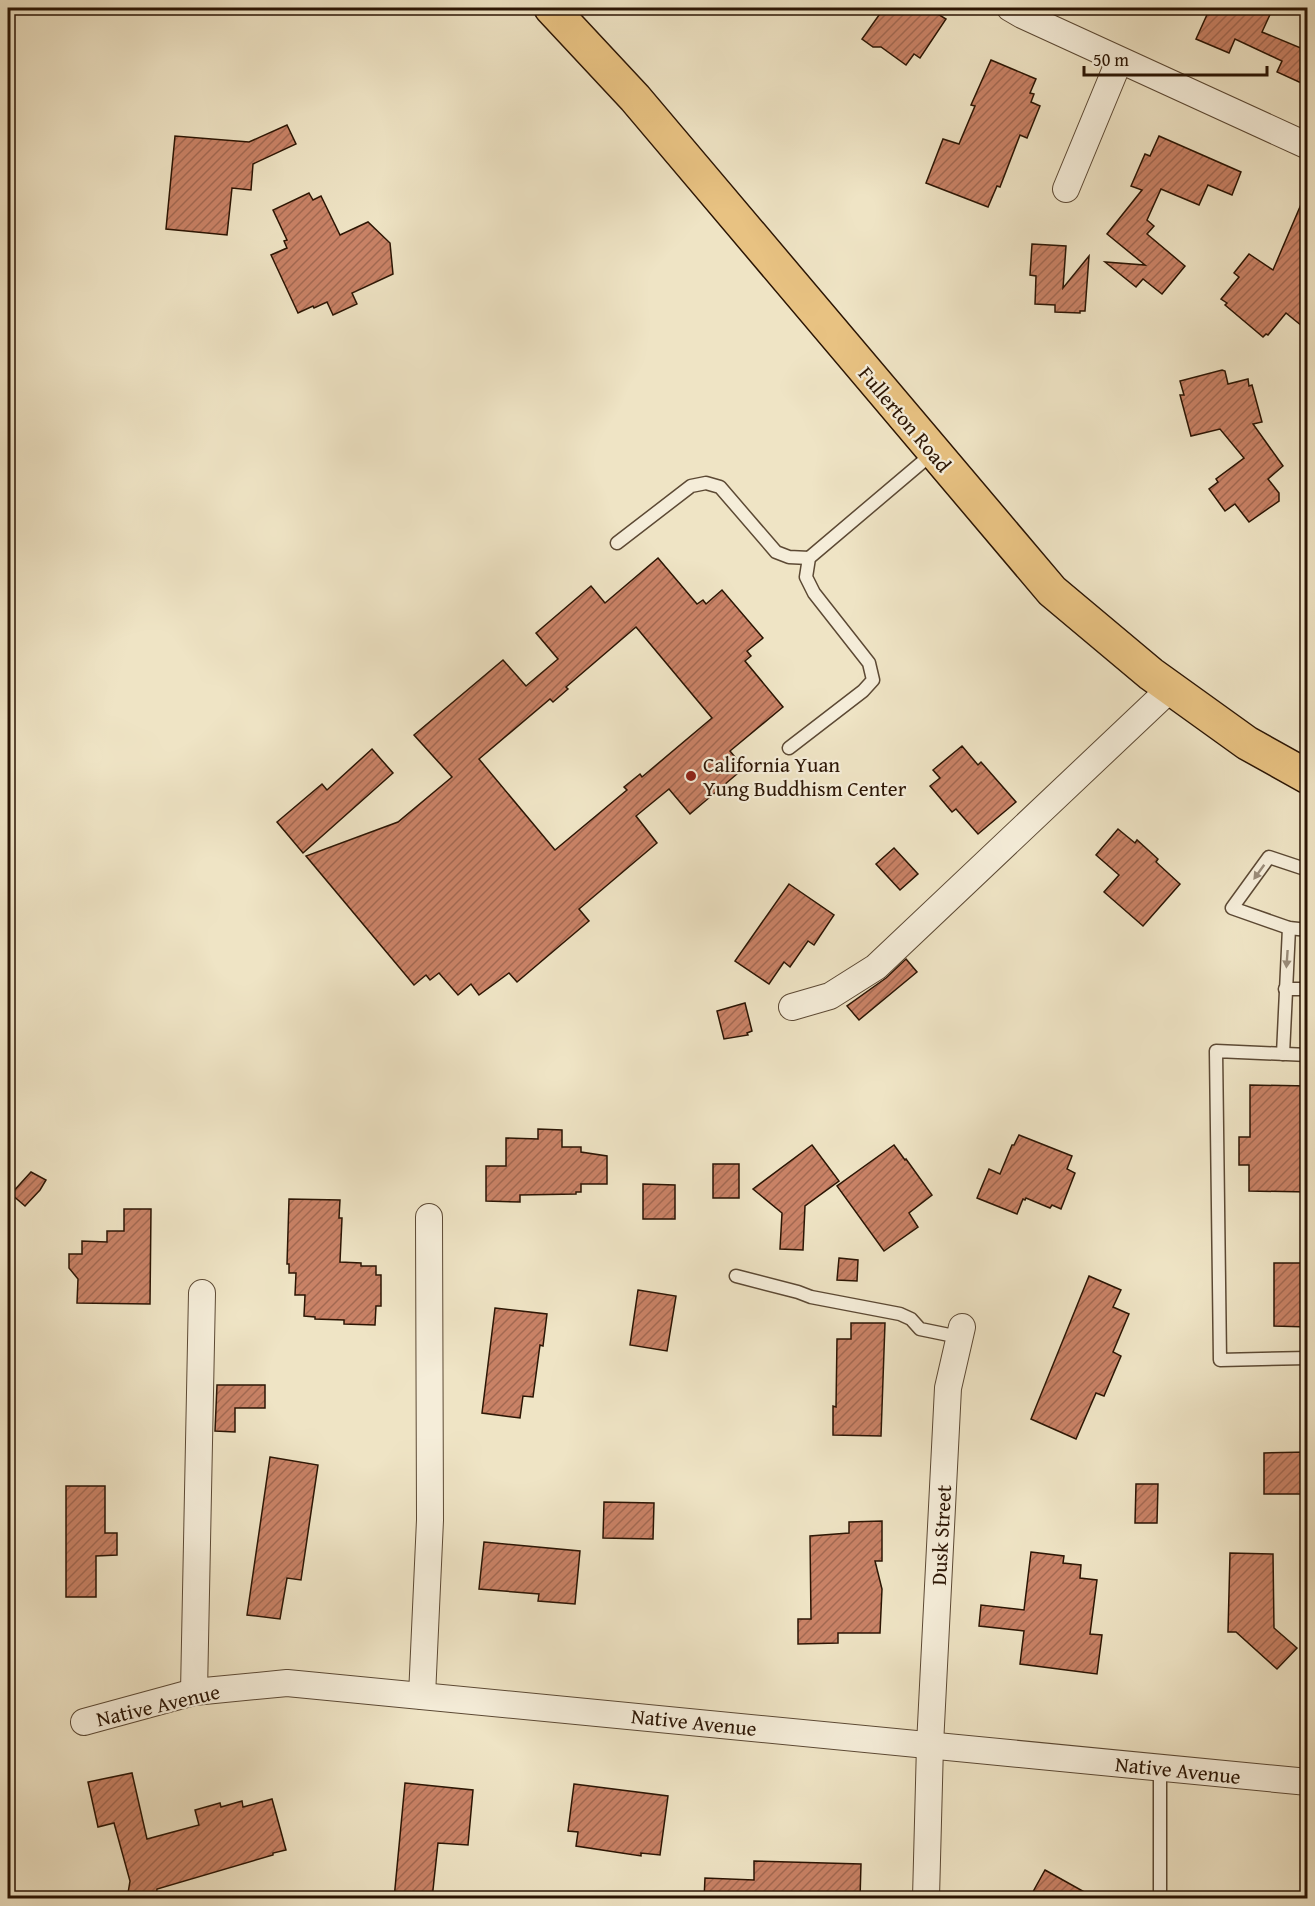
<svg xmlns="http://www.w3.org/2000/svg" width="1315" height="1906" viewBox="0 0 1315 1906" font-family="'Gentium Book Plus',serif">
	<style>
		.building { fill: url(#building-hatch); stroke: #2b1504; stroke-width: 1.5; fill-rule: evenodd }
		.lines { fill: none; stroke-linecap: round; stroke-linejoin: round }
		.lane-casing { stroke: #5c4934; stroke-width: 15 }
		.street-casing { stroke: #5c4934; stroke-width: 28 }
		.primary-casing { stroke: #2b1504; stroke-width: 36 }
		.lane { stroke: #f5edd9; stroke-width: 12 }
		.street { stroke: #f5edd9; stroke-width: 26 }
		.primary { stroke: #e8c282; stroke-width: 33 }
		.oneway { fill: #9a8c79 }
		.poi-dot { fill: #8f2418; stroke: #f5edd9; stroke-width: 2 }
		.labels { text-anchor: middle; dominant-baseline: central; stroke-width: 4.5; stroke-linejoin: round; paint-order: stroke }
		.street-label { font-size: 21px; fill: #2b1504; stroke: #f5edd9 }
		.poi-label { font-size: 21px; fill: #2b1504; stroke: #f5edd9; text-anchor: start }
	</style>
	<defs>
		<pattern id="building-hatch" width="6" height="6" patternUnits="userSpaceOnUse" patternTransform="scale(1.5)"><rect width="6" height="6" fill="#c98266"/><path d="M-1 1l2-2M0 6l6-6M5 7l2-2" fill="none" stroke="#a36952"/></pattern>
	</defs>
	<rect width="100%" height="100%" fill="#efe4c5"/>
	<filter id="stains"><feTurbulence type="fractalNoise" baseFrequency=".00333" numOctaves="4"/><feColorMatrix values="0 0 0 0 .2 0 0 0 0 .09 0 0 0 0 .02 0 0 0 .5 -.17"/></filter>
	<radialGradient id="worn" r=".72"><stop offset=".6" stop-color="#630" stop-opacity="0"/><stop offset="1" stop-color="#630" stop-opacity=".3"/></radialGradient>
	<g class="building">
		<path d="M884,8H928L946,19L920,58L914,54L906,65L881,47H873L862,39Z"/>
		<path d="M1210,8H1273L1262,32L1308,51V86L1277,72L1282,61L1235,39L1229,53L1196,39Z"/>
		<path d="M991,60L1036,79L1030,93L1034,94L1031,102L1040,106L1027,138L1020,135L1000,187L997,186L988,207L926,183L943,139L959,144L975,106L971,105Z"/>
		<path d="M287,125L296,144L253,164L251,190L232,188L227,235L166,229L175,136L249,142Z"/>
		<path d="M1159,136L1241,172L1232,195L1208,185L1199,205L1161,189L1147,220L1154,226L1147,234L1185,266L1162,294L1143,279L1136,287L1105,262L1145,265L1107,234L1142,190L1131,186L1145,154L1150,156Z"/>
		<path d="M1308,188V331L1286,313L1268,335L1266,334L1263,337L1225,305L1227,303L1221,299L1239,277L1234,273L1249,254L1273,270Z"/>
		<path d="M309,193L313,200L321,196L340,235L368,222L390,243L393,274L352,293L357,304L333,315L327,302L314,308L313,306L298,313L271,255L287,248L284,241L287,240L273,210Z"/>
		<path d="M1032,244L1066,246L1063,288L1089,256L1085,311H1080V313L1055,312V305L1035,304L1036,276L1030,275Z"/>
		<path d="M1222,370L1225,371L1228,384L1248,379L1249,386L1252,385L1262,422L1253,424L1283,466L1268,479L1279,493V501L1249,522L1235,504L1225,511L1209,489L1218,482L1216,479L1244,458L1220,429L1191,436L1180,395H1184L1180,381Z"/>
		<path d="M658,558L697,604L703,600L706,604L722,590L763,638L747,651L751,656L745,661L783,707L730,751L744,768L690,814L669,789L636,816L657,843L579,909L589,921L517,982L509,973L479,995L471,984L458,995L439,973L430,980L426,975L414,985L306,856L398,822L452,777L414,735L503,660L526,686L558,659L536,633L591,586L605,603ZM636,627L712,718L642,777L640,774L624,787L627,790L555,850L479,759L550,699L553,702L568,689L566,687Z"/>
		<path d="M962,746L978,765L981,762L1016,802L978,834L956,809L952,812L930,786L940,778L933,770Z"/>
		<path d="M372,749L393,773L303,853L277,822L322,784L327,790Z"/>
		<path d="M1118,829L1135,843L1137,840L1158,859L1156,862L1180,884L1143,926L1104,892L1119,875L1096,855Z"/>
		<path d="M894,848L918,874L900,890L876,864Z"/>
		<path d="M789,884L834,915L814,945L808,941L790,967L784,962L769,984L735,961Z"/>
		<path d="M906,959L917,972L859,1020L847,1006L886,978Z"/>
		<path d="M745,1003L752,1031L747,1033L748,1035L724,1039L717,1011Z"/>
		<path d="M1250,1085L1308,1086V1192L1249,1191V1165H1239V1137H1250Z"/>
		<path d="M538,1129L562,1130V1147H581V1152L607,1156V1184H581V1192H576V1194L520,1195V1202L486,1201V1166H506V1138L538,1139Z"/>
		<path d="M1019,1135L1072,1156L1067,1169L1075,1173L1061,1209L1052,1205L1050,1208L1026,1198L1025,1200L1023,1199L1017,1214L977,1198L989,1169L1000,1174L1012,1145H1014Z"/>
		<path d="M812,1145L839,1181L805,1206L803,1250L780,1249L782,1213L753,1189Z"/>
		<path d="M894,1145L905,1160L906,1159L932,1195L909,1213L918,1227L884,1251L837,1186Z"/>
		<rect x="713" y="1164" width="26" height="34"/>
		<path d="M31,1172L46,1180L40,1190L25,1206L11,1194Z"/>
		<path d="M643,1184L675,1185V1219H643Z"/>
		<path d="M289,1199L340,1200L339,1218H342L340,1262L361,1263V1266H376V1275H381V1306H376L375,1325L344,1324V1320L315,1319V1317L304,1316L305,1295H295L296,1273H289V1264H287Z"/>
		<path d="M124,1209H151L150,1304L77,1303L78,1279L69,1268V1254H82V1241L107,1242V1231H124Z"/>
		<path d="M839,1258L858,1260L857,1281L837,1280Z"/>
		<path d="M1274,1263H1308V1327L1274,1326Z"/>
		<path d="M1089,1276L1121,1290L1113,1307L1129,1314L1113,1352L1121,1356L1104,1396L1096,1393L1076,1439L1031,1419Z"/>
		<path d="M638,1290L676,1296L667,1351L630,1345Z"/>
		<path d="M495,1308L547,1314L543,1346L540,1345L533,1397L523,1396L520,1418L482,1413Z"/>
		<path d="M851,1323H885L881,1436L833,1435V1406L836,1407L837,1339H851Z"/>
		<path d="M217,1385H265V1408H235V1432L215,1431Z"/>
		<path d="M1308,1452V1494H1264V1453Z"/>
		<path d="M270,1457L318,1465L301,1580L287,1578L280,1619L247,1615Z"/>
		<path d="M1136,1484H1158L1157,1523H1135Z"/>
		<path d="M66,1486H105V1533H117V1555L96,1556V1597H66Z"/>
		<path d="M604,1502L654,1503L653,1539L603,1538Z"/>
		<path d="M882,1521V1561H875L882,1589L880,1633H838V1643L798,1644V1619H811L810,1536L849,1533V1522Z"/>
		<path d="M484,1542L580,1551L575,1604L538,1601L539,1594L479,1589Z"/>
		<path d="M1031,1552L1064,1556L1063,1563L1081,1565L1080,1578L1097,1580L1090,1634L1102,1635L1097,1674L1020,1664L1024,1631L979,1626L981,1605L1024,1610Z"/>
		<path d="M1230,1553L1273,1554L1274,1628L1297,1648L1277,1669L1236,1632H1228Z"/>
		<path d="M132,1773L147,1839L199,1825L195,1810L220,1803L221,1807L242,1801L243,1807L272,1799L286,1850L273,1853V1855L157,1889L156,1899H127L130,1881L114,1823L98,1827L88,1782Z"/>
		<path d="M405,1783L473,1790L468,1845L438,1843L432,1899H394Z"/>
		<path d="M574,1784L668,1796L660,1855L641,1853V1856L576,1846L578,1832L568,1831Z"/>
		<path d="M754,1861L861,1864L860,1899H704L705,1878L754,1880Z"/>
		<path d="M1045,1870L1097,1899H1029Z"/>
	</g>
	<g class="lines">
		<g class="lane-casing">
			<g id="lane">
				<path d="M617,543L691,486L706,483L720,487L776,552L789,557L809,558"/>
				<path d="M789,748L863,691L873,680L869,663L814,593L806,577L809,558L933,453"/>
				<path d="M1308,870L1269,857L1232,908L1289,928L1308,930"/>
				<path d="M1285,989H1308"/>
				<path d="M1283,1054L1289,928"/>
				<path d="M1308,1055L1216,1051L1220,1360L1308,1358"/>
				<path d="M736,1276L798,1292L811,1297L900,1314L911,1319L920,1329L959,1337"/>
				<path d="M1160,1898V1768"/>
			</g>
		</g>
		<g class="street-casing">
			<g id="street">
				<path d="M1010,8L1022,15L1308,146"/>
				<path d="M1066,189L1119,61"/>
				<path d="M792,1007L830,996L876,967L1171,688"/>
				<path d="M194,1692L202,1293"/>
				<path d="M422,1696L430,1520L429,1217"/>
				<path d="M84,1722L194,1692L287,1683L1308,1782"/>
				<path d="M926,1898L930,1745L948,1388L962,1327"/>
			</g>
		</g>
		<g class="primary-casing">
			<path id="primary" d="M551,8L635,98L1052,591L1151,674L1247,743L1308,777"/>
		</g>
		<use href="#lane" class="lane"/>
		<use href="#street" class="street"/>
		<use href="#primary" class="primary"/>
	</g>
	<defs><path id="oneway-solid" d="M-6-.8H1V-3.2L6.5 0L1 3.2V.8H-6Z" transform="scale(1.5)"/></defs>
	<g class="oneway">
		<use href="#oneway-solid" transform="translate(1259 872) rotate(126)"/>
		<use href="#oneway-solid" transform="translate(1287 959) rotate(94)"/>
	</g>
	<circle class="poi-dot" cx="691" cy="776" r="6"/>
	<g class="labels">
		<g class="street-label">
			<text transform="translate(905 419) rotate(50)">Fullerton Road</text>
			<text transform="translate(941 1535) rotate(-87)">Dusk Street</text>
			<text transform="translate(158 1705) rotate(-13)">Native Avenue</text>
			<text transform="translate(694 1722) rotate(6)">Native Avenue</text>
			<text transform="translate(1178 1770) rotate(6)">Native Avenue</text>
		</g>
		<g class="poi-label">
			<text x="703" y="764">California Yuan<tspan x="703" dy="24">Yung Buddhism Center</tspan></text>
		</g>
	</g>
	<rect width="1315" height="1906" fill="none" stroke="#efe4c5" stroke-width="30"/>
	<rect x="9" y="9" width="1297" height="1888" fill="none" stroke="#2b1504" stroke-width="3"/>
	<rect x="15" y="15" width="1285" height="1876" fill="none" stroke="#2b1504" stroke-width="1.5"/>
	<path d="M1084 66v9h183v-9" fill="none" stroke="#2b1504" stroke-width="3"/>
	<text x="1093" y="66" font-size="18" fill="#2b1504" stroke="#f5edd9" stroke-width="4.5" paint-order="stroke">50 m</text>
	<rect width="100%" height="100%" filter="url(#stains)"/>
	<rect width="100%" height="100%" fill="url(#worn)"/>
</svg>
